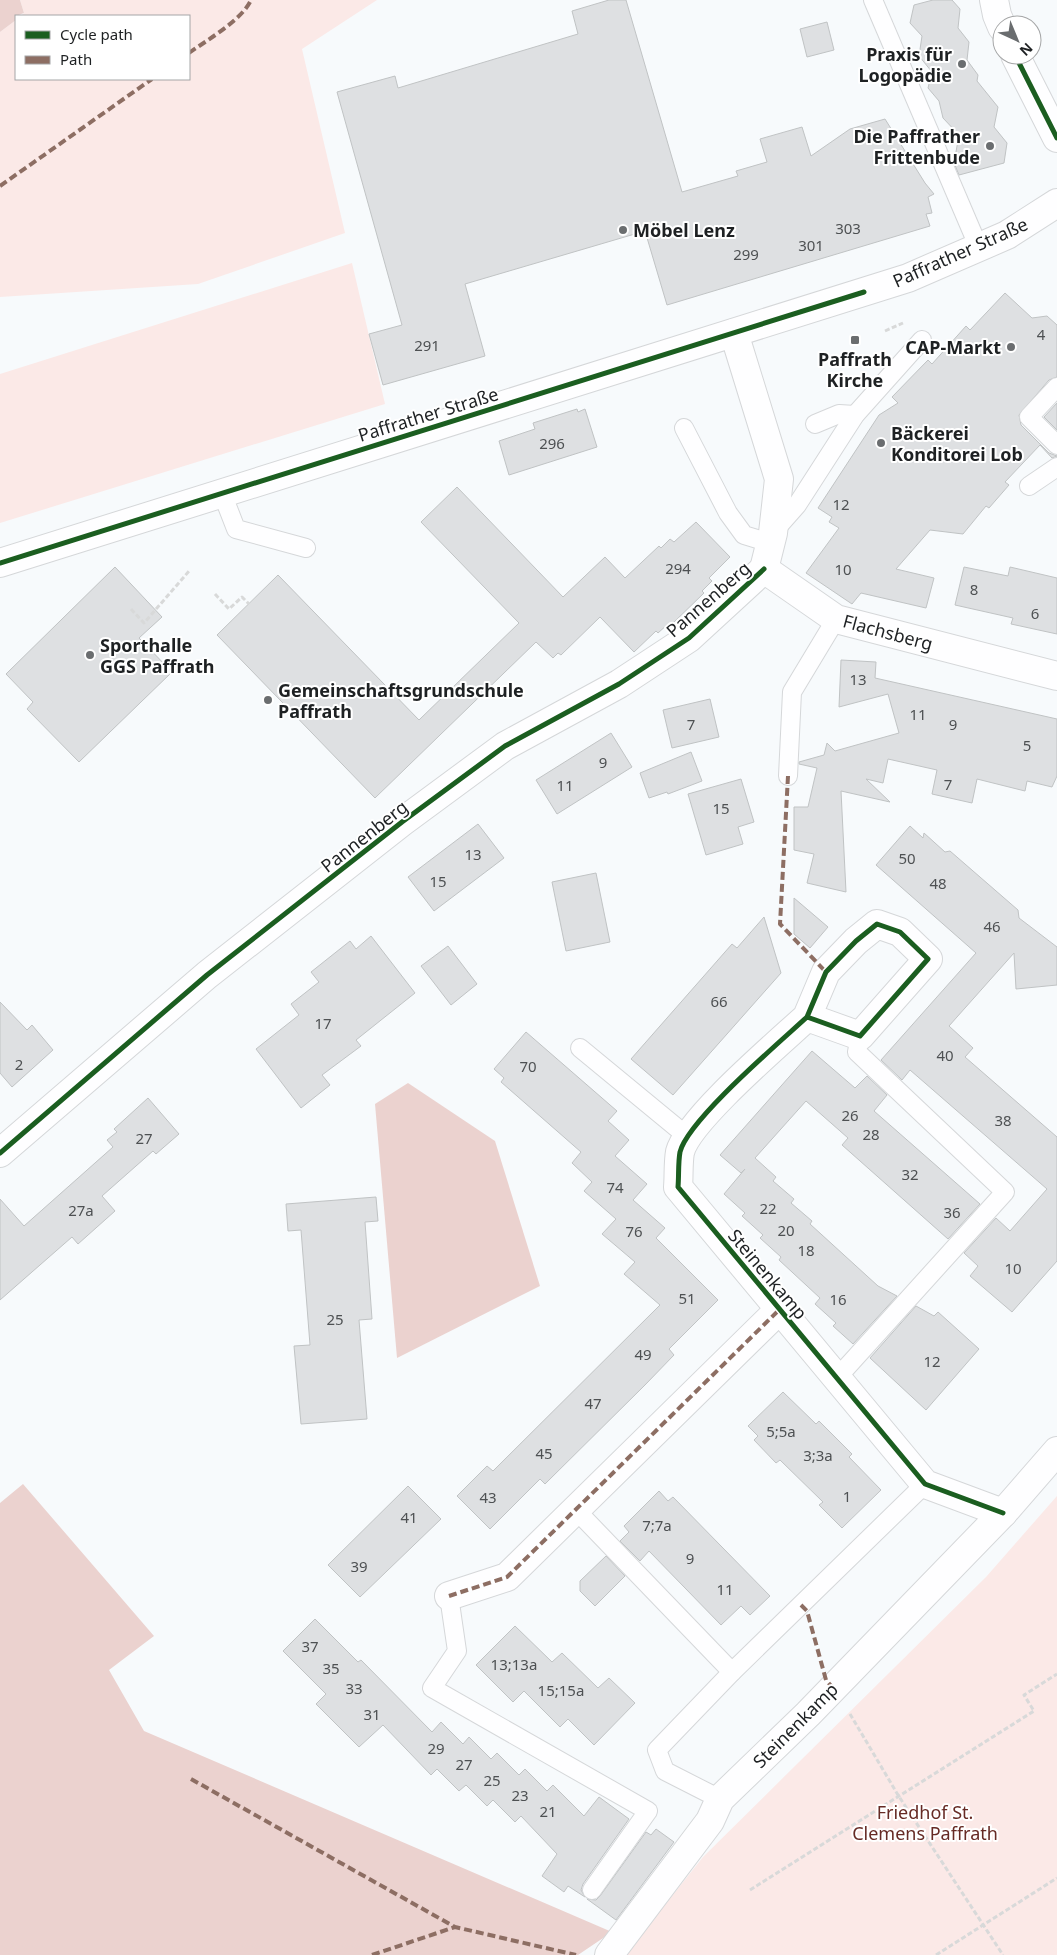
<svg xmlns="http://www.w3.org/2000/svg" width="1057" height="1955" viewBox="0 0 1057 1955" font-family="'Noto Sans',sans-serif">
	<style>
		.green { fill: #fbe9e7 }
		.forest { fill: #ebd2cf }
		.building { fill: #dee0e2; stroke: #c0c3c4 }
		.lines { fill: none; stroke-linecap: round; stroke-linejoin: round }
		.lane-casing { stroke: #d5d7d9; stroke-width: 20 }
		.street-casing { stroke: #d5d7d9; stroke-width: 30 }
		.secondary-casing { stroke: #d5d7d9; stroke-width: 30 }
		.path { stroke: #d8d9d9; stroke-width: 3; stroke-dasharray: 5 2.5; stroke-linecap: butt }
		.lane { stroke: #fefeff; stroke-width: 18 }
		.street { stroke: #fefeff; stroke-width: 28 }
		.secondary { stroke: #fefeff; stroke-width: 28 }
		.quiet { stroke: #8d6e63; stroke-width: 4; stroke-dasharray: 8 4; stroke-linecap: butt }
		.cycleway-casing { stroke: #fff; stroke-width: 8 }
		.cycleway { stroke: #1b5e20; stroke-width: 5 }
		.poi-dot { fill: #6a6d6f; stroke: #fff; stroke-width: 2 }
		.labels { text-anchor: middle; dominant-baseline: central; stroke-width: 4; stroke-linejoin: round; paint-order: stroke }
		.number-label { font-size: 15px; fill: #4e5153 }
		.poi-label { font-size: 18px; font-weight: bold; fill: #1e2123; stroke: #fff; text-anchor: start }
		.street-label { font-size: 18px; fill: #1e2123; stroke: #fff }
		.park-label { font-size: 18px; fill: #662a24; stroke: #fff }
	</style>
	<rect width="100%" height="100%" fill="#f7fafc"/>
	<g class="green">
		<path d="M20,0H377L302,49L345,233L198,284L0,297V32L16,20V79H189V16H21L24,13Z"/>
		<path d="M352,263L385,404L0,523V374Z"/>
		<path d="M1057,1496V1955H625L703,1857L986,1577Z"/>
	</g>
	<g class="forest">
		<path d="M0,0H20L24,13L16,16V20L0,32Z"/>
		<path d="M408,1083L495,1141L540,1286L397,1358L375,1104Z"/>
		<path d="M23,1484L154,1636L109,1670L144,1731L612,1932L578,1955H0V1503Z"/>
	</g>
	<g class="building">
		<path d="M609,0H626L682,192L738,176L736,171L767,162L760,139L802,127L811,156L850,129L885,119L925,183L934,194L928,197L932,213L926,214L930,226L667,305L645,231L465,284L485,356L383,385L369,334L402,325L337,92L395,76L398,88L578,34L572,11Z"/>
		<path d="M933,0H952L960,9L958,28L969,42L967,60L978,75L977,81L998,107L994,127L1007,143L1004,163L959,175L954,163L959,135L943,118L939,101L928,88L932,72L919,56L922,36L910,23L914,5Z"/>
		<path d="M827,22L834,50L807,57L800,29Z"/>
		<path d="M1005,293L1032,318L1047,316L1057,325V377L1049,380L1019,415L1021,425L1049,453L1057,456L1052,458L1040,445L1005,482L1009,485L989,508L986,506L963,534L930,530L896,569L934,578L926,608L861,593L852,604L806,573L839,528L829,522L832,517L818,508L879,415L898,403L892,397L928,360L932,364L966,326L970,330Z"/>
		<path d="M1057,403V430L1044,417Z"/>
		<path d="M577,409L578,412L585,409L597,447L509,475L499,441L535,429L533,423Z"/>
		<path d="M457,487L563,597L605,557L625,578L659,546L661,548L670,539L674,542L696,522L730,557L709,578L712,581L702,591L704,593L670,626L668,624L658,633L656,631L634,652L600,617L561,655L558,653L553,658L536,642L375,798L217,635L278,575L419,720L519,623L421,522Z"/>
		<path d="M115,567L162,617L139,638L172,672L79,762L27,709L33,702L6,674Z"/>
		<path d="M964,567L1008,576L1010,567L1057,578V634L1011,624L1013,618L955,605Z"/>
		<path d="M841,660L876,662L875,678L1057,719V776L1052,787L1027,781L1025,791L977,779L972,803L932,794L937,770L888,759L883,783L866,779L890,802L841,791L846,892L807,883L814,854L794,850V807H808L817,768L799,764V762L824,755L827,743L835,751L899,733L888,694L839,707Z"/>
		<path d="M710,699L719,737L672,748L663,710Z"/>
		<path d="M611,733L632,767L557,814L536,780Z"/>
		<path d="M691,752L702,781L668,794L667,792L649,798L640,773Z"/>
		<path d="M741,779L754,822L738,827L743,844L706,855L688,794Z"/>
		<path d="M478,824L504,858L434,911L408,877Z"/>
		<path d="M910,826L923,838L924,833L945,852L950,851L1018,910L1019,918L1057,947V985L1016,989L1014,953L949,1026L973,1048L965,1057L1057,1137V1261L1012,1312L970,1276L978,1266L964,1253L996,1218L1010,1231L1047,1189L910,1070L902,1080L881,1060L976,953L876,865Z"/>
		<path d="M596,873L610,942L566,951L552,882Z"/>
		<path d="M794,898L828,927L810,948L794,934Z"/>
		<path d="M764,917L781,973L673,1095L631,1059L732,944L737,948Z"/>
		<path d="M371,936L415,993L356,1040L361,1046L322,1075L330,1085L301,1108L256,1049L299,1015L291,1004L319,982L311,972L350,941L356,949Z"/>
		<path d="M448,946L477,984L451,1005L421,966Z"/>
		<path d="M0,1002L27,1030L32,1025L53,1050L12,1087L0,1073Z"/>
		<path d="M526,1032L617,1111L608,1121L629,1140L615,1156L647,1184L633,1200L665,1228L656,1238L718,1300L669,1349L674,1355L645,1385L545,1484L540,1479L490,1529L457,1496L487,1466L493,1471L660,1305L624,1274L635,1262L602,1234L616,1219L584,1191L592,1182L572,1163L581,1152L501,1082L504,1078L494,1069Z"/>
		<path d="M812,1051L855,1088L867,1076L887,1095L874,1111L980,1204L948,1239L842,1145L848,1138L806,1101L755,1158L776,1177L773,1181L794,1199L791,1203L812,1221L810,1224L878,1286L897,1296L853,1344L833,1326L836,1323L815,1304L820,1298L779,1260L781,1257L760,1238L763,1235L742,1216L745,1213L724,1194L745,1169L741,1173L720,1155Z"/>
		<path d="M148,1098L179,1134L156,1154L153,1151L102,1196L115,1211L78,1244L72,1237L0,1300V1199L24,1226L113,1147L107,1140L117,1132L114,1129Z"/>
		<path d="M376,1197L378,1221L365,1222L372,1319L359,1320L367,1419L301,1424L294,1346L310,1345L301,1230L288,1231L286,1204Z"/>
		<path d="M916,1306L934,1316L938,1312L979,1349L926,1410L870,1358Z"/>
		<path d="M783,1392L816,1424L819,1421L852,1454L849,1457L881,1490L842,1528L819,1505L823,1502L780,1460L776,1463L754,1440L758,1436L748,1426Z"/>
		<path d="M408,1486L441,1519L360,1597L328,1565Z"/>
		<path d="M659,1491L668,1501L673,1497L770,1596L750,1615L741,1606L721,1625L649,1551L640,1561L620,1541L629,1532L624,1526Z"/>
		<path d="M606,1556L625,1576L595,1606L580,1591V1581Z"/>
		<path d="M315,1619L358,1662L361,1660L432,1732L441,1722L463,1744L469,1737L491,1759L497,1753L519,1775L525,1769L547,1791L553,1785L584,1816L599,1797L629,1819L583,1884L581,1890L585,1897L568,1886L564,1892L542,1876L557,1854L521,1816L515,1822L493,1800L487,1806L466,1785L459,1791L437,1769L431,1775L383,1725L359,1747L316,1704L326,1694L283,1651Z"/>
		<path d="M515,1626L552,1662L562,1653L598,1688L609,1678L635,1703L594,1745L568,1719L560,1727L524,1691L513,1702L476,1665Z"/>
		<path d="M656,1829L674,1842L616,1920L587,1899L596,1900L600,1896L646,1832L651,1835Z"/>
	</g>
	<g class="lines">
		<g class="lane-casing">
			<g id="lane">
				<path d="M873,0L979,248"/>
				<path d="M1057,387L1029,417L1057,445"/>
				<path d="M815,424L839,414L855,415"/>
				<path d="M684,428L728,513L744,535L770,543"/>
				<path d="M1029,486L1057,467"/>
				<path d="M222,493L236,529L306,548"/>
				<path d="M774,531L797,505L855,415L922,340"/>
				<path d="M788,776L792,692L836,619"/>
				<path d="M580,1048L688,1137"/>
				<path d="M836,1379L1005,1192L857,1052L860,1036"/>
				<path d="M575,1509L732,1672"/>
				<path d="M449,1596L457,1651L432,1688L648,1811L592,1890"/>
				<path d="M720,1799L665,1771L657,1750L732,1672L925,1484"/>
			</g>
		</g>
		<g class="street-casing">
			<g id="street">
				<path d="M734,333L779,479L773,533L764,569"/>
				<path d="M764,569L836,619L1057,676"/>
				<path d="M807,1017L826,972L856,941L877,924L900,932L928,959L860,1036L807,1017C780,1042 688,1120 680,1152C678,1163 679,1176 678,1187L925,1484L1003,1513"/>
				<path d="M0,1153L207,975L402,822L505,746L619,684L689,638L764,569"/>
				<path d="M449,1596L507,1577L780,1309"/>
				<path d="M609,1955L710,1821L720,1799L808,1714L1003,1513L1057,1451"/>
			</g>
		</g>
		<g class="secondary-casing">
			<g id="secondary">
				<path d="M994,0L997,15L1002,27"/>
				<path d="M1015,55L1057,138"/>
				<path d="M0,563L908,278L1007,235L1057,203"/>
			</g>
		</g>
		<g class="path">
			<path d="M885,331L903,323"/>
			<path d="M215,594L229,609L242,597L249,604"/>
			<path d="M131,609L144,623L190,570"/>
			<path d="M850,1714L898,1795L1003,1955"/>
			<path d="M750,1890L1034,1711L1024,1695L1057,1674"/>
			<path d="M936,1955L1057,1878"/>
		</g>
		<use href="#lane" class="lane"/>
		<use href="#street" class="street"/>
		<use href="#secondary" class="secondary"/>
		<g class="quiet">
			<path d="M189,53C207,40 242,20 251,0"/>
			<path d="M0,186L152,79"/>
			<path d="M788,776L780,924L826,972"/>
			<path d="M449,1596L507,1577L780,1309"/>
			<path d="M801,1605L807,1611L826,1680L833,1688"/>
			<path d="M191,1779L455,1927L576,1955"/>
			<path d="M372,1955L455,1927"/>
		</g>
		<g class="cycleway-casing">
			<g id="cycleway">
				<path d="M1015,55L1057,138"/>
				<path d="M0,563L864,292"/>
				<path d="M807,1017L826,972L856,941L877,924L900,932L928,959L860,1036L807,1017C780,1042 688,1120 680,1152C678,1163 679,1176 678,1187L925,1484L1003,1513"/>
				<path d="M0,1153L207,975L402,822L505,746L619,684L689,638L764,569"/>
			</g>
		</g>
		<use href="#cycleway" class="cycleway"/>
	</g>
	<g class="poi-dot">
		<circle cx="962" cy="64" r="5"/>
		<circle cx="990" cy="146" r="5"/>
		<circle cx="623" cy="230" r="5"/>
		<rect x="850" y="335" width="10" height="10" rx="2.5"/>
		<circle cx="1011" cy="347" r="5"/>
		<circle cx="881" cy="443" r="5"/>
		<circle cx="90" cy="655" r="5"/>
		<circle cx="268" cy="700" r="5"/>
	</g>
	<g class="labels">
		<g class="number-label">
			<text x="848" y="228">303</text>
			<text x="811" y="245">301</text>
			<text x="746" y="254">299</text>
			<text x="1041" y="334">4</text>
			<text x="427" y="345">291</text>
			<text x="552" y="443">296</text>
			<text x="841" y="504">12</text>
			<text x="678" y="568">294</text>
			<text x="843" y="569">10</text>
			<text x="974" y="589">8</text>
			<text x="1035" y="613">6</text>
			<text x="858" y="679">13</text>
			<text x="918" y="714">11</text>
			<text x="691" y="724">7</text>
			<text x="953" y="724">9</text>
			<text x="1027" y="745">5</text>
			<text x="603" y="762">9</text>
			<text x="948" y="784">7</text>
			<text x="565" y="785">11</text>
			<text x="721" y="808">15</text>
			<text x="473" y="854">13</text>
			<text x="907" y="858">50</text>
			<text x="438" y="881">15</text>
			<text x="938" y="883">48</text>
			<text x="992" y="926">46</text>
			<text x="719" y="1001">66</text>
			<text x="323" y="1023">17</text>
			<text x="945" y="1055">40</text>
			<text x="19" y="1064">2</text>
			<text x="528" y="1066">70</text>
			<text x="850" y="1115">26</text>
			<text x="1003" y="1120">38</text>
			<text x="871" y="1134">28</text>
			<text x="144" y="1138">27</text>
			<text x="910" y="1174">32</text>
			<text x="615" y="1187">74</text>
			<text x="768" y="1208">22</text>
			<text x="81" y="1210">27a</text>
			<text x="952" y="1212">36</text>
			<text x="786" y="1230">20</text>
			<text x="634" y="1231">76</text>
			<text x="806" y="1250">18</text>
			<text x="1013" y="1268">10</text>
			<text x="687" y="1298">51</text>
			<text x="838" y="1299">16</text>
			<text x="335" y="1319">25</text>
			<text x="643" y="1354">49</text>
			<text x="932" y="1361">12</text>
			<text x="593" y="1403">47</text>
			<text x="781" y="1431">5;5a</text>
			<text x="544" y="1453">45</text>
			<text x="818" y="1455">3;3a</text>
			<text x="847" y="1496">1</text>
			<text x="488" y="1497">43</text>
			<text x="409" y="1517">41</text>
			<text x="657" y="1525">7;7a</text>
			<text x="690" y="1558">9</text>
			<text x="359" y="1566">39</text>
			<text x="725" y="1589">11</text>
			<text x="310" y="1646">37</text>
			<text x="514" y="1664">13;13a</text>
			<text x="331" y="1668">35</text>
			<text x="354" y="1688">33</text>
			<text x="561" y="1690">15;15a</text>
			<text x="372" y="1714">31</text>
			<text x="436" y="1748">29</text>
			<text x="464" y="1764">27</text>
			<text x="492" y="1780">25</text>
			<text x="520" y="1795">23</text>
			<text x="548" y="1811">21</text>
		</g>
		<g class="poi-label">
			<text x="952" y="54" text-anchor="end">Praxis für<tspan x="952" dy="21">Logopädie</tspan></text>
			<text x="980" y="136" text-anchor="end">Die Paffrather<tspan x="980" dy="21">Frittenbude</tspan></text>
			<text x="633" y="230">Möbel Lenz</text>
			<text x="1001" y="347" text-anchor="end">CAP-Markt</text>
			<text x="855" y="359" text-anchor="middle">Paffrath<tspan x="855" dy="21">Kirche</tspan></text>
			<text x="891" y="433">Bäckerei<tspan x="891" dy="21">Konditorei Lob</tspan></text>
			<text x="100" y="645">Sporthalle<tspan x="100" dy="21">GGS Paffrath</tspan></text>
			<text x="278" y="690">Gemeinschaftsgrundschule<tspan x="278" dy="21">Paffrath</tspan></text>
		</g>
		<g class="street-label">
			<text transform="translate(960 252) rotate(-24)">Paffrather Straße</text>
			<text transform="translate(428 414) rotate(-17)">Paffrather Straße</text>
			<text transform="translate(708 599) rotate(-41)">Pannenberg</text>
			<text transform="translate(888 632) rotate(15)">Flachsberg</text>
			<text transform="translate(364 836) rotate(-38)">Pannenberg</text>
			<text transform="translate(768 1274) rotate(50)">Steinenkamp</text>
			<text transform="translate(795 1725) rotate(-45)">Steinenkamp</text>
		</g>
		<g class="park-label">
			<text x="925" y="1812">Friedhof St.<tspan x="925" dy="21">Clemens Paffrath</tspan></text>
		</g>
	</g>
	<rect x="15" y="15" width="175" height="65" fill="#ffffff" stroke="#a5a6a7"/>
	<rect x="25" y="31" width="25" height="8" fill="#1b5e20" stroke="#a5a6a7"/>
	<text x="60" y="40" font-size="15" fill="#1e2123">Cycle path</text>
	<rect x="25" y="56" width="25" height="8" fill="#8d6e63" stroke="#a5a6a7"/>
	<text x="60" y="65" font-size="15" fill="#1e2123">Path</text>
	<g transform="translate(1017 40) rotate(136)"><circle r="24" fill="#ffffff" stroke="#a5a6a7"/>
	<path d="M0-4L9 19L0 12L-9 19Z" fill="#6a6d6f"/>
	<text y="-8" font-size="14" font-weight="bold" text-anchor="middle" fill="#1e2123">N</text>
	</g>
</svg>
